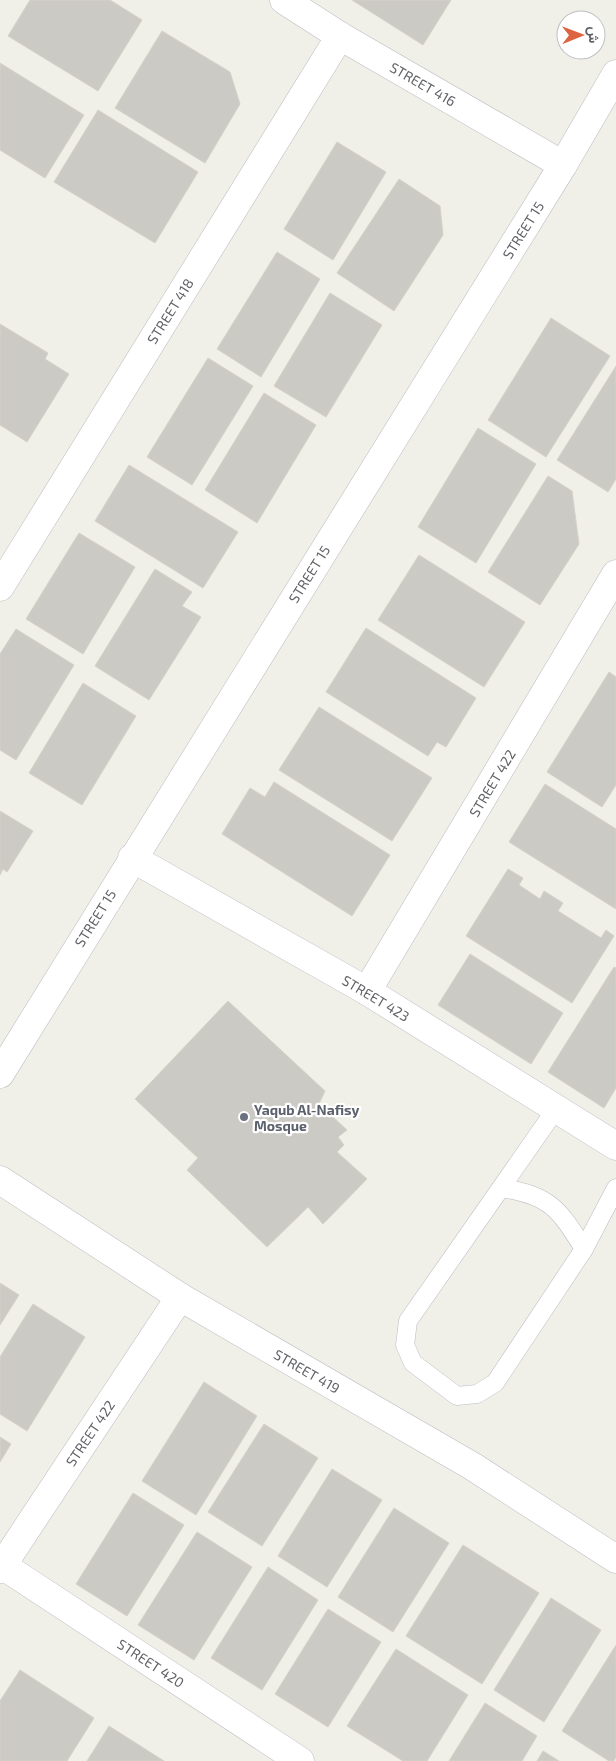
<svg xmlns="http://www.w3.org/2000/svg" width="616" height="1761" viewBox="0 0 616 1761" font-family="'Exo 2',Vazirmatn,sans-serif">
	<style>
		.building { fill: #cccac5; stroke: #d5d2c7 }
		.lines { fill: none; stroke-linecap: round; stroke-linejoin: round }
		.service-casing { stroke: #babcc0; stroke-width: 19 }
		.minor-casing { stroke: #babcc0; stroke-width: 29 }
		.service { stroke: #fff; stroke-width: 18 }
		.minor { stroke: #fff; stroke-width: 28 }
		.worship-dot { fill: #6b7280; stroke: #fff; stroke-width: 2 }
		.labels { text-anchor: middle; dominant-baseline: central; stroke-width: 4.5; stroke-linejoin: round; paint-order: stroke }
		.street-label { font-size: 14px; fill: #606267; stroke: #fff }
		.worship-label { font-size: 14px; font-weight: bold; fill: #5b616d; stroke: #fff; text-anchor: start }
	</style>
	<rect width="100%" height="100%" fill="#f0f0e8"/>
	<g class="building">
		<path d="M30,0H110L142,20L98,91L8,36Z"/>
		<path d="M352,0H451L423,45Z"/>
		<path d="M162,31L230,72L240,104L205,163L115,108Z"/>
		<path d="M0,63L84,115L45,178L0,150Z"/>
		<path d="M98,110L198,172L155,243L54,182Z"/>
		<path d="M337,142L386,172L333,260L284,229Z"/>
		<path d="M399,179L440,206L443,235L394,311L337,273Z"/>
		<path d="M277,252L320,279L261,377L217,349Z"/>
		<path d="M330,293L382,325L326,417L274,386Z"/>
		<path d="M551,318L610,356L546,457L488,420Z"/>
		<path d="M0,324L48,353L45,359L69,374L27,442L0,425Z"/>
		<path d="M208,358L253,386L192,485L147,457Z"/>
		<path d="M616,366V479L608,492L557,460Z"/>
		<path d="M264,393L316,425L257,523L205,490Z"/>
		<path d="M478,428L536,464L476,563L418,527Z"/>
		<path d="M129,465L238,532L203,588L95,521Z"/>
		<path d="M548,476L572,491L579,544L540,605L488,572Z"/>
		<path d="M79,533L135,567L83,654L26,619Z"/>
		<path d="M419,555L525,622L484,687L378,620Z"/>
		<path d="M155,569L192,592L182,606L201,617L149,700L95,666Z"/>
		<path d="M366,628L476,698L446,747L437,742L428,756L326,692Z"/>
		<path d="M16,629L74,665L16,760L0,750V654Z"/>
		<path d="M609,672L616,677V785L602,807L547,772Z"/>
		<path d="M83,683L136,716L82,805L29,773Z"/>
		<path d="M319,707L432,778L392,841L279,770Z"/>
		<path d="M274,782L390,855L352,916L222,834L250,788L265,797Z"/>
		<path d="M545,784L616,829V909L509,842Z"/>
		<path d="M0,811L33,831L7,872L3,869L0,875Z"/>
		<path d="M508,869L523,878L519,885L540,899L544,891L563,903L558,911L601,938L606,930L614,936L572,1003L466,936Z"/>
		<path d="M470,954L563,1013L531,1064L438,1005Z"/>
		<path d="M614,967L616,968V1088L604,1108L548,1072Z"/>
		<path d="M228,1001L325,1091L319,1104L347,1130L338,1137L344,1145L337,1152L367,1179L323,1224L308,1207L267,1247L187,1170L198,1158L135,1099Z"/>
		<path d="M0,1283L19,1295L0,1325Z"/>
		<path d="M33,1304L85,1337L27,1431L0,1414V1357Z"/>
		<path d="M204,1382L257,1416L196,1515L142,1481Z"/>
		<path d="M264,1424L318,1458L262,1546L208,1512Z"/>
		<path d="M0,1437L11,1444L0,1462Z"/>
		<path d="M332,1469L382,1500L327,1587L278,1556Z"/>
		<path d="M133,1493L184,1525L127,1616L76,1584Z"/>
		<path d="M394,1508L449,1543L393,1632L338,1597Z"/>
		<path d="M197,1532L252,1567L194,1660L138,1625Z"/>
		<path d="M463,1545L539,1593L482,1684L406,1636Z"/>
		<path d="M268,1567L318,1600L262,1690L211,1658Z"/>
		<path d="M551,1598L601,1630L544,1722L494,1690Z"/>
		<path d="M328,1609L381,1642L328,1727L275,1694Z"/>
		<path d="M616,1645V1757L614,1761H609L562,1731Z"/>
		<path d="M396,1649L468,1695L427,1761H403L347,1726Z"/>
		<path d="M20,1670L94,1718L67,1761H0V1701Z"/>
		<path d="M485,1703L537,1736L522,1761H449Z"/>
		<path d="M109,1726L164,1761H87Z"/>
		<path d="M543,1751L559,1761H537Z"/>
	</g>
	<g class="lines">
		<g class="service-casing">
			<g id="service">
				<path d="M556,1109L408,1321L405,1345L413,1363L457,1396L477,1394L495,1383L584,1249L616,1188"/>
				<path d="M501,1188C550,1195 559,1209 584,1249"/>
			</g>
		</g>
		<g class="minor-casing">
			<g id="minor">
				<path d="M284,0L340,36L563,165"/>
				<path d="M0,587L340,36"/>
				<path d="M132,858L367,991L616,1146"/>
				<path d="M367,991L616,574"/>
				<path d="M0,1074L563,165L616,74"/>
				<path d="M0,1180L180,1297L472,1466L616,1559"/>
				<path d="M2,1565L300,1761"/>
				<path d="M0,1569L180,1297"/>
			</g>
		</g>
		<use href="#service" class="service"/>
		<use href="#minor" class="minor"/>
	</g>
	<circle class="worship-dot" cx="244" cy="1117" r="5"/>
	<g class="labels">
		<g class="street-label">
			<text transform="translate(423 84) rotate(30)">STREET 416</text>
			<text transform="translate(523 230) rotate(-58)">STREET 15</text>
			<text transform="translate(170 311) rotate(-58)">STREET 418</text>
			<text transform="translate(309 574) rotate(-58)">STREET 15</text>
			<text transform="translate(492 783) rotate(-59)">STREET 422</text>
			<text transform="translate(95 918) rotate(-58)">STREET 15</text>
			<text transform="translate(376 998) rotate(31)">STREET 423</text>
			<text transform="translate(307 1371) rotate(30)">STREET 419</text>
			<text transform="translate(90 1433) rotate(-56)">STREET 422</text>
			<text transform="translate(151 1663) rotate(33)">STREET 420</text>
		</g>
		<g class="worship-label">
			<text x="254" y="1109">Yaqub Al-Nafisy<tspan x="254" dy="16">Mosque</tspan></text>
		</g>
	</g>
	<g transform="translate(581 35) rotate(89)"><circle r="24" fill="#ffffff" stroke="#bfc0c2"/>
	<path d="M0-4L9 19L0 12L-9 19Z" fill="#dd6341"/>
	<text y="-8" font-size="14" font-weight="bold" text-anchor="middle" fill="#606267">ش</text>
	</g>
</svg>
